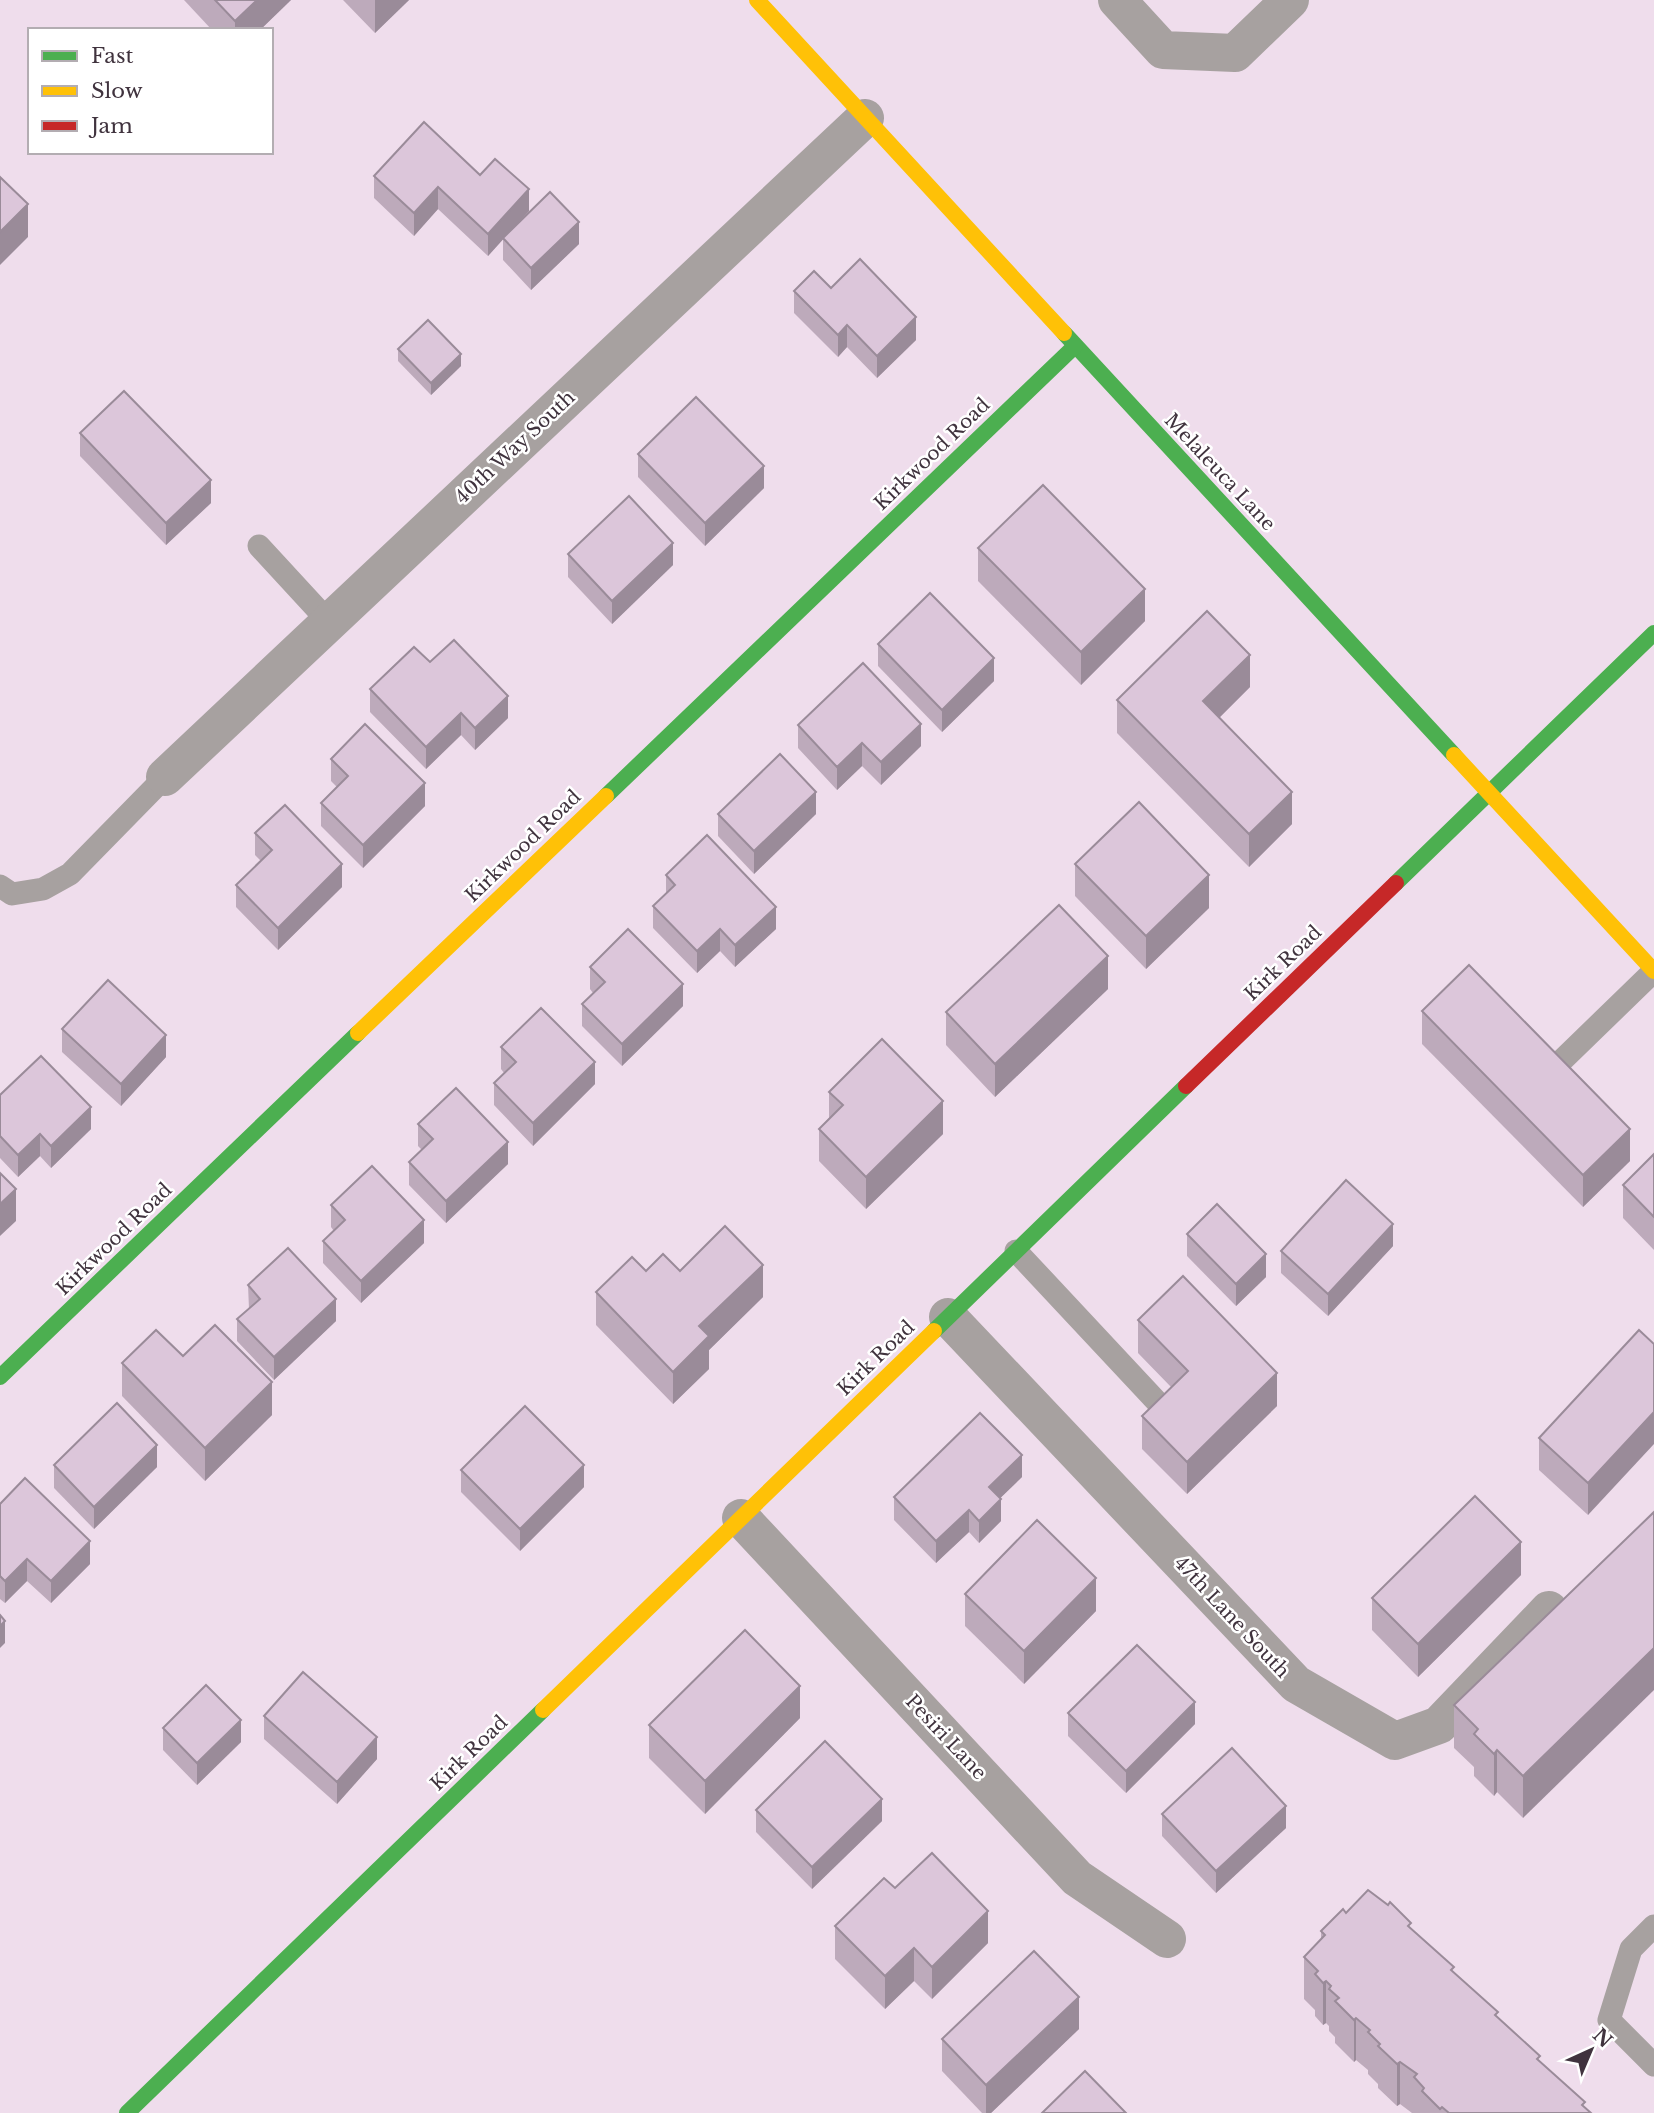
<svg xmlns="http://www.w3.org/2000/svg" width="1654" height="2113" viewBox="0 0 1654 2113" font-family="'Libre Baskerville',serif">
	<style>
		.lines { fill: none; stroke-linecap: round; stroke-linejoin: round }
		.lane { stroke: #a7a1a0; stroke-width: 23 }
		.street { stroke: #a7a1a0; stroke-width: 38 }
		.fast { stroke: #4caf50; stroke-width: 16 }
		.slow { stroke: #ffc107; stroke-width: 16 }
		.jam { stroke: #c62828; stroke-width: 16 }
		.wall { fill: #bdaabb }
		.shaded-wall { fill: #9a8b99 }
		.building { fill: #dcc6da; stroke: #9a8b99; stroke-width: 2 }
		.labels { text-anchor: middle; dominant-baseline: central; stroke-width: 5; stroke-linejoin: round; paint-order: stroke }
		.street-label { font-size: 19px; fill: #40333e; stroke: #fff }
	</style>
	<rect width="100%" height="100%" fill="#efddec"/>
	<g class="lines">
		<g class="lane">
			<path d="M259,546L329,622"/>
			<path d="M0,886L12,894L43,889L70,874L165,777"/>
			<path d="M1551,1071L1654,971"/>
			<path d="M1016,1251L1159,1404"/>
			<path d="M1654,1926L1631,1949L1609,2020L1654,2065"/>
		</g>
		<g class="street">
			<path d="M1117,0L1163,50L1235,53L1290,0"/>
			<path d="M165,777L865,118"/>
			<path d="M948,1317L1296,1684L1395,1741L1439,1725L1549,1610"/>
			<path d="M741,1518L1077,1878L1167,1939"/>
		</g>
		<g class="fast">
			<path d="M1064,333L1454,755"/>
			<path d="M606,796L1075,346"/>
			<path d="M1396,883L1654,633"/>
			<path d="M934,1331L1186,1086"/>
			<path d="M0,1377L358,1033"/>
			<path d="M127,2113L543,1710"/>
		</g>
		<g class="slow">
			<path d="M757,0L1064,333"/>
			<path d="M1454,755L1654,971"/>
			<path d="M358,1033L606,796"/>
			<path d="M543,1710L934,1331"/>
		</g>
		<path class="jam" d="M1186,1086L1396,883"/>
	</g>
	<g class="wall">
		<path d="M184,0H291L260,30H212Z"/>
		<path d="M343,0H409L375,33Z"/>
		<path d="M480,175L529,211L515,226L579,244L531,290L503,260V239L488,256L438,209L414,236L374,198V176Z"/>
		<path d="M831,288L916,340L877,378L847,347L838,357L794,313V291Z"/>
		<path d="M398,349L461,366L431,395L398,361Z"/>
		<path d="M80,433L211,503L166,545L80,456Z"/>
		<path d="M638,454L764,488L705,546L638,477Z"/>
		<path d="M978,548L1145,621L1081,685L978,581Z"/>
		<path d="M568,554L673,565L612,624L568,577Z"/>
		<path d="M878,644L994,681L942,732L878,666Z"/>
		<path d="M430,662L508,718L475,750L461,735L426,769L370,712V689Z"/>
		<path d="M1250,687L1219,718L1292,824L1249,867L1117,733V700Z"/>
		<path d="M798,725L921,746L881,785L862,766L837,790L798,748Z"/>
		<path d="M331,759L425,806L363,868L321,826V803L337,787L331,781Z"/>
		<path d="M718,814H816L754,874L718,836Z"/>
		<path d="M255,833L342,887L278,950L236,907V885L261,861L255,855Z"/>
		<path d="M1075,864L1209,908L1146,969L1075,896Z"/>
		<path d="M666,875L776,929L735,967L720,951L697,973L653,928V906L666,893Z"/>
		<path d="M590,967L683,1006L622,1066L582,1026V1004L593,993L590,989Z"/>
		<path d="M1108,989L995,1097L946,1045V1012Z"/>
		<path d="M1422,1011L1630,1161L1583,1207L1422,1044Z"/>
		<path d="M62,1029L166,1057L121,1106L62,1052Z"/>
		<path d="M501,1047L595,1084L533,1146L494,1105V1083L504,1073L501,1069Z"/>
		<path d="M829,1092L943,1134L866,1209L819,1161V1129L829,1118Z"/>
		<path d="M0,1095L91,1129L51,1168L40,1156L18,1177L0,1158Z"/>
		<path d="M418,1124L508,1164L446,1223L409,1185V1162L422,1150L418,1146Z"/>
		<path d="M1654,1154V1250L1623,1218V1185Z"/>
		<path d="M331,1205L424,1243L361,1303L323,1263V1241L334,1231L331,1227Z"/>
		<path d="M1187,1234L1266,1277L1236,1306L1187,1256Z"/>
		<path d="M1393,1246L1328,1316L1281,1273V1251Z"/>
		<path d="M646,1271H680L763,1297L709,1350V1369L673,1404L596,1325V1292Z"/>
		<path d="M248,1285L336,1321L274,1380L237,1341V1319L249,1309Z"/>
		<path d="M1138,1320L1277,1406L1187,1494L1142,1449V1416L1171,1387L1138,1353Z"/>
		<path d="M1654,1344L1588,1515L1539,1470V1438Z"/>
		<path d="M183,1356L272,1415L205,1481L122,1396V1363Z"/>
		<path d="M54,1465L157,1467L94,1529L54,1488Z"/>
		<path d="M461,1470L584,1487L520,1551L461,1492Z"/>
		<path d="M1022,1477L1000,1498L1001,1521L979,1543L969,1532L936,1563L894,1520V1497Z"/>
		<path d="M0,1504L90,1564L51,1603L27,1581L5,1603L0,1599Z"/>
		<path d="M1654,1512L1523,1818L1497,1792L1494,1796L1474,1776V1767L1454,1748V1705Z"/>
		<path d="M1521,1575L1418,1677L1372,1630V1598Z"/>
		<path d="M965,1594L1096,1611L1024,1684L965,1626Z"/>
		<path d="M1068,1713L1195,1724L1126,1793L1068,1736Z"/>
		<path d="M264,1716L377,1759L337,1804L264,1739Z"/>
		<path d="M800,1718L705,1814L649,1758V1725Z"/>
		<path d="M163,1728L241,1742L197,1785L163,1750Z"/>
		<path d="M756,1810L882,1821L812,1889L756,1832Z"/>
		<path d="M1162,1814L1286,1828L1216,1893L1162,1836Z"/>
		<path d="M895,1888L988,1943L932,1999L914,1981L885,2009L835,1959V1926Z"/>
		<path d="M1411,1928L1585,2108L1591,2113H1412L1400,2104L1397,2106L1378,2088V2084L1368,2074V2070L1356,2060L1354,2062L1335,2043V2037L1329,2031V2026L1326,2023L1323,2025L1315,2016V2010L1304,1999V1957L1321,1939V1931Z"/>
		<path d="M1079,2029L991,2113H982L942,2071V2039Z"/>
	</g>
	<g class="shaded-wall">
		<path d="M257,0H291L260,30H235V21Z"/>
		<path d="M375,0H409L375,33Z"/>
		<path d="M438,187V209L414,236V213Z"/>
		<path d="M529,189V211L488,256V234Z"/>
		<path d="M28,204V237L0,265V232Z"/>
		<path d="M579,222V244L531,290V268Z"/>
		<path d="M916,317V340L877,378V356Z"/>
		<path d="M847,325V347L838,357V335Z"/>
		<path d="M461,354V366L431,395V383Z"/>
		<path d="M764,466V488L705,546V523Z"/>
		<path d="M211,480V503L166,545V523Z"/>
		<path d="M673,543V565L612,624V601Z"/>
		<path d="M1145,589V621L1081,685V652Z"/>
		<path d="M1250,655V687L1203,734V701Z"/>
		<path d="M994,658V681L942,732V710Z"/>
		<path d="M508,696V718L475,750V728Z"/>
		<path d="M461,713V735L426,769V747Z"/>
		<path d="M921,724V746L881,785V762Z"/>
		<path d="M862,743V766L837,790V767Z"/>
		<path d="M425,783V806L363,868V845Z"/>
		<path d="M816,792V814L754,874V851Z"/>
		<path d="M1292,792V824L1249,867V834Z"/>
		<path d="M342,864V887L278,950V928Z"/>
		<path d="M1209,875V908L1146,969V936Z"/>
		<path d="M776,907V929L735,967V945Z"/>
		<path d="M720,929V951L697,973V951Z"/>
		<path d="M1108,956V989L995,1097V1064Z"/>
		<path d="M683,984V1006L622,1066V1044Z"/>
		<path d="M166,1035V1057L121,1106V1084Z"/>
		<path d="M595,1062V1084L533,1146V1123Z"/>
		<path d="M943,1101V1134L866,1209V1177Z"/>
		<path d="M91,1107V1129L51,1168V1146Z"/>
		<path d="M1630,1129V1161L1583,1207V1175Z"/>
		<path d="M40,1134V1156L18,1177V1155Z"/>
		<path d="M508,1142V1164L446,1223V1201Z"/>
		<path d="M16,1189V1221L0,1236V1204Z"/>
		<path d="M424,1220V1243L361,1303V1281Z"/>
		<path d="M1393,1224V1246L1328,1316V1294Z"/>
		<path d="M1266,1254V1277L1236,1306V1284Z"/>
		<path d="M763,1265V1297L709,1350V1369L673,1404V1372L699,1326Z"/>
		<path d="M336,1299V1321L274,1380V1357Z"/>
		<path d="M1277,1373V1406L1187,1494V1462Z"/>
		<path d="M272,1382V1415L205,1481V1448Z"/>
		<path d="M1654,1412V1444L1588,1515V1483Z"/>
		<path d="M157,1445V1467L94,1529V1507Z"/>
		<path d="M1022,1455V1477L989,1509V1487Z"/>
		<path d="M584,1465V1487L520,1551V1529Z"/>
		<path d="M1001,1499V1521L979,1543V1521Z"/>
		<path d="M969,1510V1532L936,1563V1541Z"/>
		<path d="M90,1541V1564L51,1603V1581Z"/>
		<path d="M1521,1542V1575L1418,1677V1644Z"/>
		<path d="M27,1559V1581L5,1603V1581Z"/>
		<path d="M1096,1578V1611L1024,1684V1651Z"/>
		<path d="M5,1621V1643L0,1648V1626Z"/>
		<path d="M1654,1648V1690L1523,1818V1776Z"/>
		<path d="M800,1686V1718L705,1814V1781Z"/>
		<path d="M1195,1702V1724L1126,1793V1771Z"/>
		<path d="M241,1720V1742L197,1785V1763Z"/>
		<path d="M377,1737V1759L337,1804V1782Z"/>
		<path d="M1497,1750V1792L1494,1796V1754Z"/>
		<path d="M882,1799V1821L812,1889V1867Z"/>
		<path d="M1286,1806V1828L1216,1893V1871Z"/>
		<path d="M988,1911V1943L932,1999V1967Z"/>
		<path d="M914,1948V1981L885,2009V1976Z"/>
		<path d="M1326,1981V2023L1323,2025V1983Z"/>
		<path d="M1079,1997V2029L991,2113H986V2085Z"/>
		<path d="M1356,2018V2060L1354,2062V2020Z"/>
		<path d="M1400,2062V2104L1397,2106V2064Z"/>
	</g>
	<g class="building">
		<path d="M215,0H257L235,21Z"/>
		<path d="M424,122L480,175L495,159L529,189L488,234L438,187L414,213L374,176Z"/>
		<path d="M0,177L28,204L0,232Z"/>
		<path d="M550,192L579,222L531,268L503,238Z"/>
		<path d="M860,259L916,317L877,356L847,325L838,335L794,291L814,271L831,288Z"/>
		<path d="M428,320L461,354L431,383L398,349Z"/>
		<path d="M124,391L211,480L166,523L80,433Z"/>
		<path d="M696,397L764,466L705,523L638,454Z"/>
		<path d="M1043,485L1145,589L1081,652L978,548Z"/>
		<path d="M629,496L673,543L612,601L568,554Z"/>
		<path d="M930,593L994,658L942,710L878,644Z"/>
		<path d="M1207,611L1250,655L1203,701L1292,792L1249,834L1117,700Z"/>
		<path d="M454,640L508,696L475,728L461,713L426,747L370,689L414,647L430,662Z"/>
		<path d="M863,663L921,724L881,762L862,743L837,767L798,725Z"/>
		<path d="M365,724L425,783L363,845L321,803L348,776L331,759Z"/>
		<path d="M780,754L816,792L754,851L718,814Z"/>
		<path d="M1139,802L1209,875L1146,936L1075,864Z"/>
		<path d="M285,805L342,864L278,928L236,885L272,850L255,833Z"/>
		<path d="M707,835L776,907L735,945L720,929L697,951L653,906L675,885L666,875Z"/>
		<path d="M1059,905L1108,956L995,1064L946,1012Z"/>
		<path d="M628,929L683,984L622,1044L582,1004L605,982L590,967Z"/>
		<path d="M1469,965L1630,1129L1583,1175L1422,1011Z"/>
		<path d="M108,980L166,1035L121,1084L62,1029Z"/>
		<path d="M541,1008L595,1062L533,1123L494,1083L516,1062L501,1047Z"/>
		<path d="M882,1039L943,1101L866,1177L819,1129L843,1105L829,1092Z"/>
		<path d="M41,1056L91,1107L51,1146L40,1134L18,1155L0,1136V1095Z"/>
		<path d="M456,1088L508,1142L446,1201L409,1162L433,1139L418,1124Z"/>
		<path d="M1654,1154V1217L1623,1185Z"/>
		<path d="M372,1166L424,1220L361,1281L323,1241L345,1220L331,1205Z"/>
		<path d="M0,1173L16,1189L0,1204Z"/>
		<path d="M1346,1180L1393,1224L1328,1294L1281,1251Z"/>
		<path d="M1217,1204L1266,1254L1236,1284L1187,1234Z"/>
		<path d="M725,1226L763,1265L699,1326L709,1336L673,1372L596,1292L632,1257L646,1271L663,1254L680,1271Z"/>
		<path d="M288,1248L336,1299L274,1357L237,1319L260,1299L248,1285Z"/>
		<path d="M1183,1276L1277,1373L1187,1462L1142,1416L1188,1371L1138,1320Z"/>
		<path d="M215,1325L272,1382L205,1448L122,1363L156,1330L183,1356Z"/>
		<path d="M1639,1330L1654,1344V1412L1588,1483L1539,1438Z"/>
		<path d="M117,1403L157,1445L94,1507L54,1465Z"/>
		<path d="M525,1406L584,1465L520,1529L461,1470Z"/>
		<path d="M980,1413L1022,1455L989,1487L1001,1499L979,1521L969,1510L936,1541L894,1497Z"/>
		<path d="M25,1478L90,1541L51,1581L27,1559L5,1581L0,1576V1504Z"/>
		<path d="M1475,1496L1521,1542L1418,1644L1372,1598Z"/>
		<path d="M1654,1512V1648L1523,1776L1497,1750L1494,1754L1474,1734L1478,1729L1454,1705Z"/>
		<path d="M1037,1520L1096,1578L1024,1651L965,1594Z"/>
		<path d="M0,1615L5,1621L0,1626Z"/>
		<path d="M745,1630L800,1686L705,1781L649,1725Z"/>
		<path d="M1137,1645L1195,1702L1126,1771L1068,1713Z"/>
		<path d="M303,1672L377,1737L337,1782L264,1716Z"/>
		<path d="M206,1685L241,1720L197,1763L163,1728Z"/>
		<path d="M825,1741L882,1799L812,1867L756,1810Z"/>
		<path d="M1232,1748L1286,1806L1216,1871L1162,1814Z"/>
		<path d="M932,1853L988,1911L932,1967L914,1948L885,1976L835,1926L884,1878L895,1888Z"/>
		<path d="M1368,1890L1388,1905L1390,1902L1411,1923L1408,1926L1454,1967L1451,1970L1498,2012L1495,2015L1540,2056L1537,2059L1585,2102L1582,2105L1591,2113H1449L1442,2107L1440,2109L1422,2091L1424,2088L1414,2077L1417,2074L1400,2062L1397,2064L1378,2046L1380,2044L1368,2032L1370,2030L1356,2018L1354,2020L1335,2001L1339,1998L1329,1989L1331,1986L1326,1981L1323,1983L1315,1974L1318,1971L1304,1957L1325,1935L1321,1931L1343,1909L1346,1913Z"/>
		<path d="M1034,1951L1079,1997L986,2085L942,2039Z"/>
		<path d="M1085,2071L1126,2113H1042Z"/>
	</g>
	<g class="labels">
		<g class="street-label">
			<text transform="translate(515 447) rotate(-43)">40th Way South</text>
			<text transform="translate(932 454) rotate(-44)">Kirkwood Road</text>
			<text transform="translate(1220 472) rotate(47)">Melaleuca Lane</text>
			<text transform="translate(523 846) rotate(-44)">Kirkwood Road</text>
			<text transform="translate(1283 963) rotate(-44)">Kirk Road</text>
			<text transform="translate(114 1239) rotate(-44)">Kirkwood Road</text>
			<text transform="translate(876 1358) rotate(-44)">Kirk Road</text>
			<text transform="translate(1232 1617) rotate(47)">47th Lane South</text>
			<text transform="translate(946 1737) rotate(47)">Pesiri Lane</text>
			<text transform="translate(469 1753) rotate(-44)">Kirk Road</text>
		</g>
	</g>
	<rect x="28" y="28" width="245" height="126" fill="#ffffff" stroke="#b3adb2" stroke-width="2"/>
	<rect x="42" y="51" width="35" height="10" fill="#4caf50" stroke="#b3adb2" stroke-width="2"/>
	<text x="91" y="63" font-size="21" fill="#40333e">Fast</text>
	<rect x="42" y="86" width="35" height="10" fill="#ffc107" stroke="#b3adb2" stroke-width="2"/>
	<text x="91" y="98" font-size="21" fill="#40333e">Slow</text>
	<rect x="42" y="121" width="35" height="10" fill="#c62828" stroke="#b3adb2" stroke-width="2"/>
	<text x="91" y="133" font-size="21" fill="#40333e">Jam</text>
	<g transform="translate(1591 2050) rotate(44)" stroke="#ffffff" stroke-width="5" paint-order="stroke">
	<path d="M0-5L12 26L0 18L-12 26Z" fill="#40333e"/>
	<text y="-10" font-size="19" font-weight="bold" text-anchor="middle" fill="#40333e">N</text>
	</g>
</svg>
